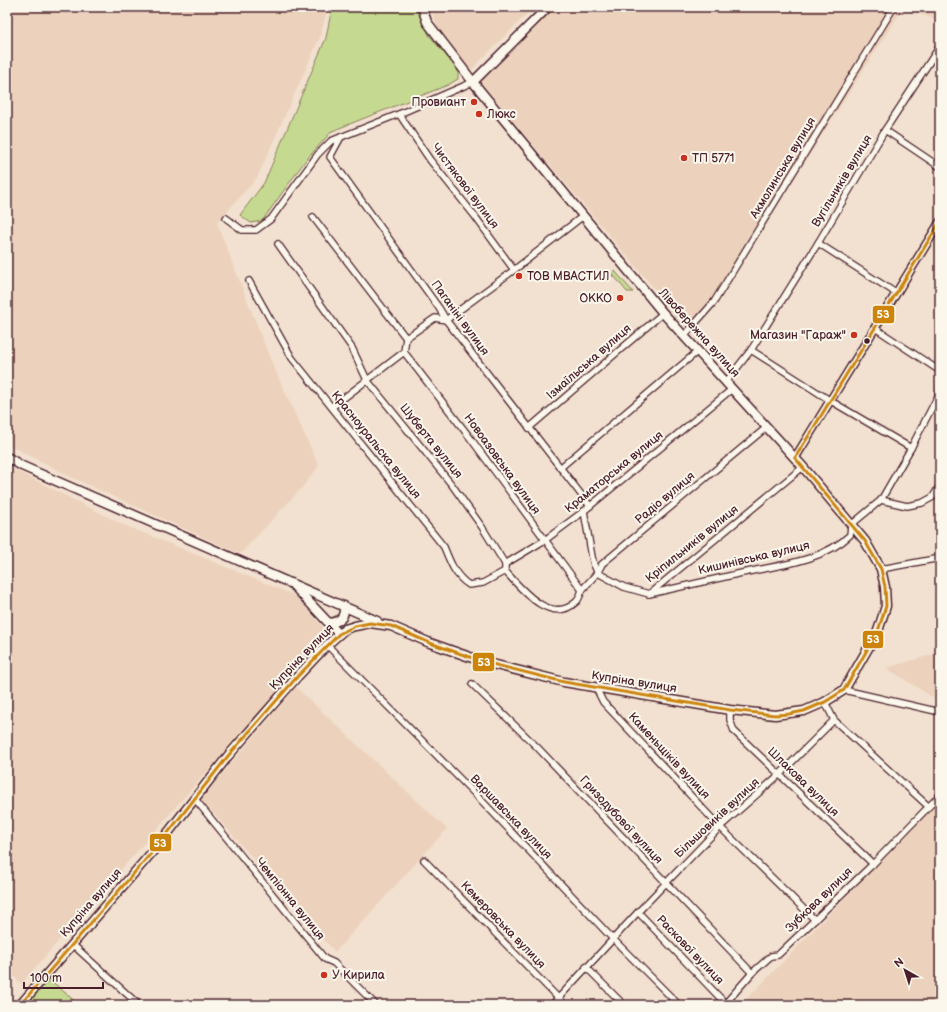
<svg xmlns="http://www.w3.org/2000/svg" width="947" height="1012" viewBox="0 0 947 1012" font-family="'Balsamiq Sans',sans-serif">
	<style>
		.built { fill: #ecd2bc }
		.green { fill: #c5da90; stroke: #887c5e }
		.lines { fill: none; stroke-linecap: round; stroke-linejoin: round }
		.minor-casing { stroke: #4a1f2b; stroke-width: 8 }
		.tertiary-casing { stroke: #4a1f2b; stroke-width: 10 }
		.secondary-casing { stroke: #4a1f2b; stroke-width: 11 }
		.minor { stroke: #fbf7ec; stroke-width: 5.5 }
		.tertiary { stroke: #fbf7ec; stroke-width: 7 }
		.secondary { stroke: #fbf7ec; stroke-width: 8 }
		.bus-1-casing { stroke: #fbf7ec; stroke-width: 6 }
		.bus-1 { stroke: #cc840b; stroke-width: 3 }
		.poi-dot { fill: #c8321e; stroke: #fbf7ec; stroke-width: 1.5 }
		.bus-dot { fill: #4a1f2b; stroke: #fbf7ec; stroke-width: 1.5 }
		.labels { text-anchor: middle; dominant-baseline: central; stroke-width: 4; stroke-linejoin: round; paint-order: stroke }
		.poi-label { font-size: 12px; fill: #4a1f2b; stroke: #fbf7ec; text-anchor: start }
		.street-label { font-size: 12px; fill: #4a1f2b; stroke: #fbf7ec }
		.line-badge { stroke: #fbf7ec; stroke-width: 1.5 }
		.badge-label { font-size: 11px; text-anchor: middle; font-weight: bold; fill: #fff }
	</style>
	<rect width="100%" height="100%" fill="#f2e1d0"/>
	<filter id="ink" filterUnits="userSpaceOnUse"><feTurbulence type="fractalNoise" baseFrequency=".025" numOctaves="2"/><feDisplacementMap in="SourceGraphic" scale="8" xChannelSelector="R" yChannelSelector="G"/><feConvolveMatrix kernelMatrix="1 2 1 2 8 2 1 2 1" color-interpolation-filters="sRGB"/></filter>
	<g filter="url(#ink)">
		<g class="built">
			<path d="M7,7H328L320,37L257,178L217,223L271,361L319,466L300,490L240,554L73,478L7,444Z"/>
			<path d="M430,7H534L470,71L440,34Z"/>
			<path d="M555,7H940V21L903,8L718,298L685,325L480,82Z"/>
			<path d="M7,466L122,524L296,596L328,633L21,984L7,969Z"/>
			<path d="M940,652V702L886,668Z"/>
			<path d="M296,687L447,829L335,952L201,799Z"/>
			<path d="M940,799V1005H741L902,839Z"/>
		</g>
		<g class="green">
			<path d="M332,7H417L429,35L458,70V79L448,85L332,131L305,161L262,221L251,223L240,215L264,183L326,38Z"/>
			<path d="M614,270L633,292H627L615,277L612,276Z"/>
			<path d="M49,979L77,1003L76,1005H27Z"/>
		</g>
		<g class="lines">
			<g class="minor-casing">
				<g id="minor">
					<path d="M399,114L430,160L474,215L514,270"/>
					<path d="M885,130L940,167"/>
					<path d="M341,137L330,157L439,308L446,320L590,506"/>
					<path d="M313,217L406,338"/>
					<path d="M226,218L242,230H256L271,219L318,154L331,141L399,114L473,82"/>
					<path d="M818,243L896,293"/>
					<path d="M278,244L352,348L367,380L452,485L482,527L505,564V571C521,588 550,626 576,602C580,599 580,593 583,589C590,580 597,576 602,564L767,427"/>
					<path d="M249,281L292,358L444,547C450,562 455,576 469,585L483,583L505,571"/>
					<path d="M875,328L940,371"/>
					<path d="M684,336L714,302L894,7"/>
					<path d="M751,350L831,401L911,448"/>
					<path d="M404,352L471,439L582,590"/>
					<path d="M726,382L751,350L818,243L885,130L940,46"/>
					<path d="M332,407L404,352L406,338L435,318L446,320L514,270L583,216"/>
					<path d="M529,428L663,313"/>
					<path d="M560,468L698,351"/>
					<path d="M881,500L907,506L922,503L933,497L940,485"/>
					<path d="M584,511L592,557L594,565L598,573L624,587L649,594L803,467"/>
					<path d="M505,564L545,540L584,511L732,389"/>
					<path d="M881,569L940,558"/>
					<path d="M649,594C680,587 711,580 742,573C778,565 822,562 850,535L851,525L881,500L911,448L940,392"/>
					<path d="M327,645L481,800L613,939L679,1005"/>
					<path d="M472,684L537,747L752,973"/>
					<path d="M596,688L603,702L720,827L815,920"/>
					<path d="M844,690L940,712"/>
					<path d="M825,702L834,720L928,806"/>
					<path d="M730,710V720L734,731L873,864"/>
					<path d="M195,799L325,959L334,963L376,1005"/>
					<path d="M424,860L565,1005"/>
					<path d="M638,912L725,1003"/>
					<path d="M72,944L139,1005"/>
					<path d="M586,967L624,1005"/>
					<path d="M552,1005L638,912L720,827L780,774L834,720"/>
					<path d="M724,1005L752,973L771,956L778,955L873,864L940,795"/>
				</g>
			</g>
			<g class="tertiary-casing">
				<path id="tertiary" d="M795,458L940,222"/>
			</g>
			<g class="secondary-casing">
				<g id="secondary">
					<path d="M473,82L548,7"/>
					<path d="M7,457L22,466L377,621"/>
					<path d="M294,586L339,634"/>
					<path d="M329,623C340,622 345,617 344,606"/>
					<path d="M20,1005L160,843L228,756L297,677L327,645L345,629L355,626L370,623L391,626L430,643L484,662L564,682L730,710L775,715L804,711L825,702L844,690L878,631L886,606L885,587L881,569L865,541L803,467L663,313L473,82L427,22L422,7"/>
				</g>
			</g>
			<use href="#minor" class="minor"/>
			<use href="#tertiary" class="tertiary"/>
			<use href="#secondary" class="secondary"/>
			<g class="bus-1-casing">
				<g id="bus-1">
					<path d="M795,458L940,222"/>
					<path d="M20,1005L160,843L228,756L297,677L339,634L355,626L370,623L391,626L430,643L484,662L564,682L730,710L775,715L789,714L804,711L825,702L844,690L878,631L886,606L885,587L881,569L865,541L795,458"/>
				</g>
			</g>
			<use href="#bus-1" class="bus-1"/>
		</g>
	</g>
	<g class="poi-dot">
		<circle cx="474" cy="102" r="4"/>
		<circle cx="479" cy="114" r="4"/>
		<circle cx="684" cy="158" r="4"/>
		<circle cx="519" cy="276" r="4"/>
		<circle cx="620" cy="298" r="4"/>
		<circle cx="854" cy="335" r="4"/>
		<circle cx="324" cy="975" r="4"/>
	</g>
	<circle class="bus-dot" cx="867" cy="341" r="3.5"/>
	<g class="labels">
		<g class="poi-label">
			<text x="466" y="102" text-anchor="end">Провиант</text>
			<text x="487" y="114">Люкс</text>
			<text x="692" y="158">ТП 5771</text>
			<text x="527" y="276">ТОВ МВАСТИЛ</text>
			<text x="612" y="298" text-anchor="end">ОККО</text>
			<text x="846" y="335" text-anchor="end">Магазин "Гараж"</text>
			<text x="332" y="975">У Кирила</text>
		</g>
		<g class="street-label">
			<text transform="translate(783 168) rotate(-59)">Акмолинська вулиця</text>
			<text transform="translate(842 181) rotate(-59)">Вугільників вулиця</text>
			<text transform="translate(465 186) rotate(53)">Чистякової вулиця</text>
			<text transform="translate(460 318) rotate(54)">Паганіні вулиця</text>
			<text transform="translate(699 333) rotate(48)">Лівобережна вулиця</text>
			<text transform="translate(589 362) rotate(-41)">Ізмаїльська вулиця</text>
			<text transform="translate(431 441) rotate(51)">Шуберта вулиця</text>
			<text transform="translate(376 445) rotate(51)">Красноуральска вулиця</text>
			<text transform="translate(502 464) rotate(54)">Новоазовська вулиця</text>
			<text transform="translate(614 472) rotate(-39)">Краматорська вулиця</text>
			<text transform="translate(665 498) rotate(-40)">Радіо вулиця</text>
			<text transform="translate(692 544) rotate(-39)">Кріпильників вулиця</text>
			<text transform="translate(754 558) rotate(-13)">Кишинівська вулиця</text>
			<text transform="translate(302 657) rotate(-46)">Купріна вулиця</text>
			<text transform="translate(634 682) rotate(9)">Купріна вулиця</text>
			<text transform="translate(669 756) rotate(47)">Каменьщіків вулиця</text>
			<text transform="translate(803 782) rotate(44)">Шлакова вулиця</text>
			<text transform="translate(511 817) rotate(46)">Варшавська вулиця</text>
			<text transform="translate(717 818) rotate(-43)">Більшовиків вулиця</text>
			<text transform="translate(621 820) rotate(47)">Гризодубової вулиця</text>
			<text transform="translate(290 899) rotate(51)">Чемпіонна вулиця</text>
			<text transform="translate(819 900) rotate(-44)">Зубкова вулиця</text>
			<text transform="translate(91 903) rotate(-49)">Купріна вулиця</text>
			<text transform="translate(503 925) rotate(46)">Кемеровська вулиця</text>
			<text transform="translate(690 950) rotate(46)">Раскової вулиця</text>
		</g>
	</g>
	<g class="line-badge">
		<rect x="872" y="305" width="23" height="19" rx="4" fill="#cc840b"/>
		<rect x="862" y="630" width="22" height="19" rx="4" fill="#cc840b"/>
		<rect x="472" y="652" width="23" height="20" rx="4" fill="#cc840b"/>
		<rect x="149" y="833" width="23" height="19" rx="4" fill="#cc840b"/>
	</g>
	<g class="badge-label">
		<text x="883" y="318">53</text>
		<text x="873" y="643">53</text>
		<text x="484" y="666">53</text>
		<text x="160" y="847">53</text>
	</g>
	<rect width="947" height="1012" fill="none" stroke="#fbf7ec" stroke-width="24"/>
	<rect x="12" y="12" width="923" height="988" fill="none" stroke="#4a1f2b" stroke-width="1.5" filter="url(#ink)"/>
	<g transform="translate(905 970) rotate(321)" stroke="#fbf7ec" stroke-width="3" paint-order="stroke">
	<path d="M0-3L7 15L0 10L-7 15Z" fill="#4a1f2b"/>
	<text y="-6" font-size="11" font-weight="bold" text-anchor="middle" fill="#4a1f2b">N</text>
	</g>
	<path d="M24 982v6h79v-6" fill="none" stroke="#4a1f2b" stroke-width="2"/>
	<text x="30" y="982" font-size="12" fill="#4a1f2b" stroke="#fbf7ec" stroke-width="3" paint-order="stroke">100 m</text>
</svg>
